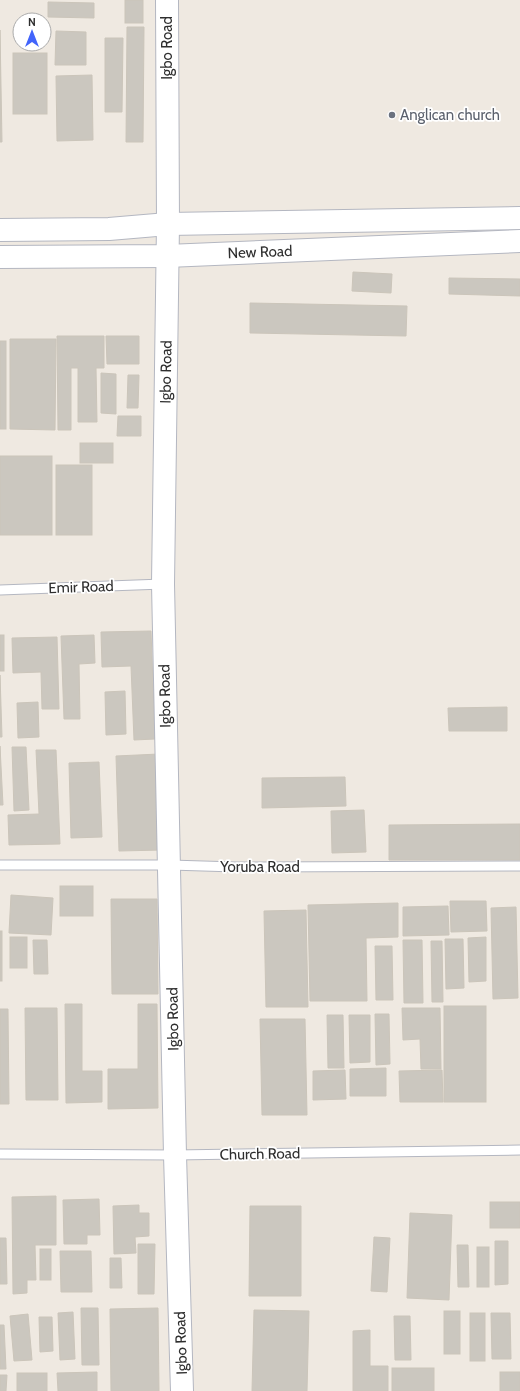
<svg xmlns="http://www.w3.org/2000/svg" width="520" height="1391" viewBox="0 0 520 1391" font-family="Cabin,sans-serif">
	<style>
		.building { fill: #cbc7bf; stroke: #cbc5ba }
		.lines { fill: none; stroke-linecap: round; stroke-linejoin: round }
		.service-casing { stroke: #b4b7c1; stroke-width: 11 }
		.tertiary-casing { stroke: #b4b7c1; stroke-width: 24 }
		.service { stroke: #fff; stroke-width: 9 }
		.tertiary { stroke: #fff; stroke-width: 22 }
		.worship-dot { fill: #6b7280; stroke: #fff; stroke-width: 1.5 }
		.labels { text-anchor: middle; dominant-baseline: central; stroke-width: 3.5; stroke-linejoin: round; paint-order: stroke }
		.street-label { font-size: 15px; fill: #2e2e2e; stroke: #fff }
		.worship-label { font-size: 15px; fill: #5b616d; stroke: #fff; text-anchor: start }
	</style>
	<rect width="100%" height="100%" fill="#efe9e1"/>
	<g class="building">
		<rect x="125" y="0" width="18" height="23"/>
		<path d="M48,2L94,3V18L48,17Z"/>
		<path d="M127,27H144L143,142H126Z"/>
		<path d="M0,30L2,142H0Z"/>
		<path d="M56,31L86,32V65H55Z"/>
		<path d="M105,38H123L122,112H105Z"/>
		<rect x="13" y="53" width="34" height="61"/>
		<path d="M92,75L93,140L57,141L56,76Z"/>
		<path d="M353,272L392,274L391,293L352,291Z"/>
		<path d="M449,278L520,279V296L449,294Z"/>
		<path d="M250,303L407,306L406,336L250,333Z"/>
		<path d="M57,336H104V368H96L97,422H78V368H71V430H58Z"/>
		<path d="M106,336H139V364H107Z"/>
		<path d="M10,339H56L55,430L10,429Z"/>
		<rect x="0" y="341" width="6" height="88"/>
		<path d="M101,373L116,374V414L101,413Z"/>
		<path d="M128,375H139L138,408H127Z"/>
		<path d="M118,416H141V436H117Z"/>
		<rect x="80" y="443" width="33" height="20"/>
		<rect x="0" y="456" width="52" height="79"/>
		<rect x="56" y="465" width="36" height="70"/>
		<path d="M151,631L155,739L134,740L131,666L102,667L101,632Z"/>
		<rect x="0" y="635" width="4" height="36"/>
		<path d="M94,635L95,663L79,664L80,719H64L61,636Z"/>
		<path d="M57,637L59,709H42L41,672L13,673L12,638Z"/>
		<path d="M0,675L2,737H0Z"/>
		<path d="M125,691L126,734L106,735L105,692Z"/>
		<path d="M38,702L39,737L18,738L17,703Z"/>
		<path d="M507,707V731H449L448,708Z"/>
		<path d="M0,746L3,805H0Z"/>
		<path d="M12,747H26L29,810L14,811Z"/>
		<path d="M36,750H56L60,844L9,845L8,815L39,814Z"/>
		<path d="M159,754L162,850L119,851L116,756Z"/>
		<path d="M99,762L102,837L71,838L69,763Z"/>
		<path d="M345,777L346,806L262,808V778Z"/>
		<path d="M364,810L366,852L332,853L331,811Z"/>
		<path d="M520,824V860H389V825Z"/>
		<rect x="60" y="886" width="33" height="30"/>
		<path d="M11,895L53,898L51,935L9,933Z"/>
		<path d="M111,899H157L158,994H112Z"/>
		<path d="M450,901H486L487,931L451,932Z"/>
		<path d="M398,903V937L366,938L367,1001H310L308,905Z"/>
		<path d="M448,906L449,935L403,936V907Z"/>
		<path d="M516,907L518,998L493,999L491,908Z"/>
		<path d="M306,910L308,1007H266L264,911Z"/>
		<rect x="0" y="931" width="2" height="50"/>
		<rect x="10" y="937" width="17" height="31"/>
		<path d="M486,937V981L469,982L468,938Z"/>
		<path d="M445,939H463L464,988L446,989Z"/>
		<path d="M33,940H47L48,974H34Z"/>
		<path d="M403,940H422L423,1003H404Z"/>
		<path d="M431,941H442L443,1002H432Z"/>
		<path d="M375,946H392L393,1000H376Z"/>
		<path d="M65,1004H82V1071H102V1102L66,1103Z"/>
		<path d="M138,1004H157L158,1108L108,1109V1069H138Z"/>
		<rect x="444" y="1006" width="42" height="96"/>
		<path d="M25,1008H57L58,1100H26Z"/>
		<path d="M402,1008H440L441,1069H421L420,1039L403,1040Z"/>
		<path d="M0,1009H8L9,1104H0Z"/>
		<path d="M375,1014H389L390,1064L376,1065Z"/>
		<path d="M327,1015H343L344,1068H328Z"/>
		<path d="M349,1015H370V1062L350,1063Z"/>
		<path d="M260,1019H305L307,1115H262Z"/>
		<path d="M386,1068V1096H350V1069Z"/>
		<path d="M345,1070L346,1099L313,1100V1071Z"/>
		<path d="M442,1070L443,1102H400L399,1071Z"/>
		<path d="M56,1196V1245H35L36,1280H27V1293L13,1294L12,1197Z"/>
		<path d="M99,1199L100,1235H87V1244H64L63,1200Z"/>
		<rect x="490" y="1202" width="30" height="26"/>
		<path d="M139,1205V1213H149V1236L135,1237L136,1253L114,1254L113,1206Z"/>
		<path d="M250,1206H301V1296H249Z"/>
		<path d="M410,1213L452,1215L449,1300L407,1298Z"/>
		<path d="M374,1237L390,1238L387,1292L371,1291Z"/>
		<path d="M0,1238H6L7,1284H0Z"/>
		<path d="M495,1241H508V1284L495,1285Z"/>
		<path d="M138,1244H155L154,1294H138Z"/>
		<path d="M457,1245H468L469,1287H458Z"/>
		<rect x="477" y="1247" width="12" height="40"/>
		<rect x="40" y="1249" width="11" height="31"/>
		<path d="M60,1251H91L92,1292H61Z"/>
		<path d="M110,1258H121L122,1288H110Z"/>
		<path d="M81,1308H98L99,1365H82Z"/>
		<path d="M158,1308L159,1391H111L110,1309Z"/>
		<path d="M254,1310L309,1311L307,1391H252Z"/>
		<rect x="444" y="1311" width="16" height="43"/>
		<path d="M73,1312L75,1359L60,1360L58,1313Z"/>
		<rect x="470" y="1313" width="15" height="48"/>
		<path d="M491,1313H510L511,1359H492Z"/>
		<path d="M28,1314L32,1360L14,1361L10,1316Z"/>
		<path d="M394,1316H410L411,1360H395Z"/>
		<path d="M39,1317H52L53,1351L40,1352Z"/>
		<path d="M0,1325H4L6,1369H0Z"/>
		<path d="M370,1330V1366H388V1391H353V1331Z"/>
		<rect x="392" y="1368" width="42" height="23"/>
		<path d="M97,1372V1391H58L57,1373Z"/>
		<rect x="500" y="1372" width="20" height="19"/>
		<rect x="17" y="1373" width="30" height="18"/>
		<path d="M0,1375H7L6,1391H0Z"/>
	</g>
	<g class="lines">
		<g class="service-casing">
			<g id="service">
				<path d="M0,590L163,584"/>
				<path d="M0,865H170L236,867L520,866"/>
				<path d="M0,1154L175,1155L520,1150"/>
			</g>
		</g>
		<g class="tertiary-casing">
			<g id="tertiary">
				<path d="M167,0L168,224L163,584L175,1155L182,1391"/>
				<path d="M0,230L109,229L168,224L520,218"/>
				<path d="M0,257L167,256L520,241"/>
			</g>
		</g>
		<use href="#service" class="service"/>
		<use href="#tertiary" class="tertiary"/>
	</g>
	<circle class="worship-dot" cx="392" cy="115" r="4"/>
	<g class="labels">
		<g class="street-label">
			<text transform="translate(167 48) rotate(-90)">Igbo Road</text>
			<text transform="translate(260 252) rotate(-2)">New Road</text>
			<text transform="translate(166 372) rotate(-89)">Igbo Road</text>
			<text transform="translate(81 587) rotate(-2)">Emir Road</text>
			<text transform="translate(165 696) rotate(-91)">Igbo Road</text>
			<text x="260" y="867">Yoruba Road</text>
			<text transform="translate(173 1019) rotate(-91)">Igbo Road</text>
			<text transform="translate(260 1154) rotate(-1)">Church Road</text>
			<text transform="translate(181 1343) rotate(-92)">Igbo Road</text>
		</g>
		<g class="worship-label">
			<text x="400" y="115">Anglican church</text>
		</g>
	</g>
	<g transform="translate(32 32)"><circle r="19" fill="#ffffff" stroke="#ababab"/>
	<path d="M0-3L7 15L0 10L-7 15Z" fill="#4264fb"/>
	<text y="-6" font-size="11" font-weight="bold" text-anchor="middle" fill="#2e2e2e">N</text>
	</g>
</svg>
